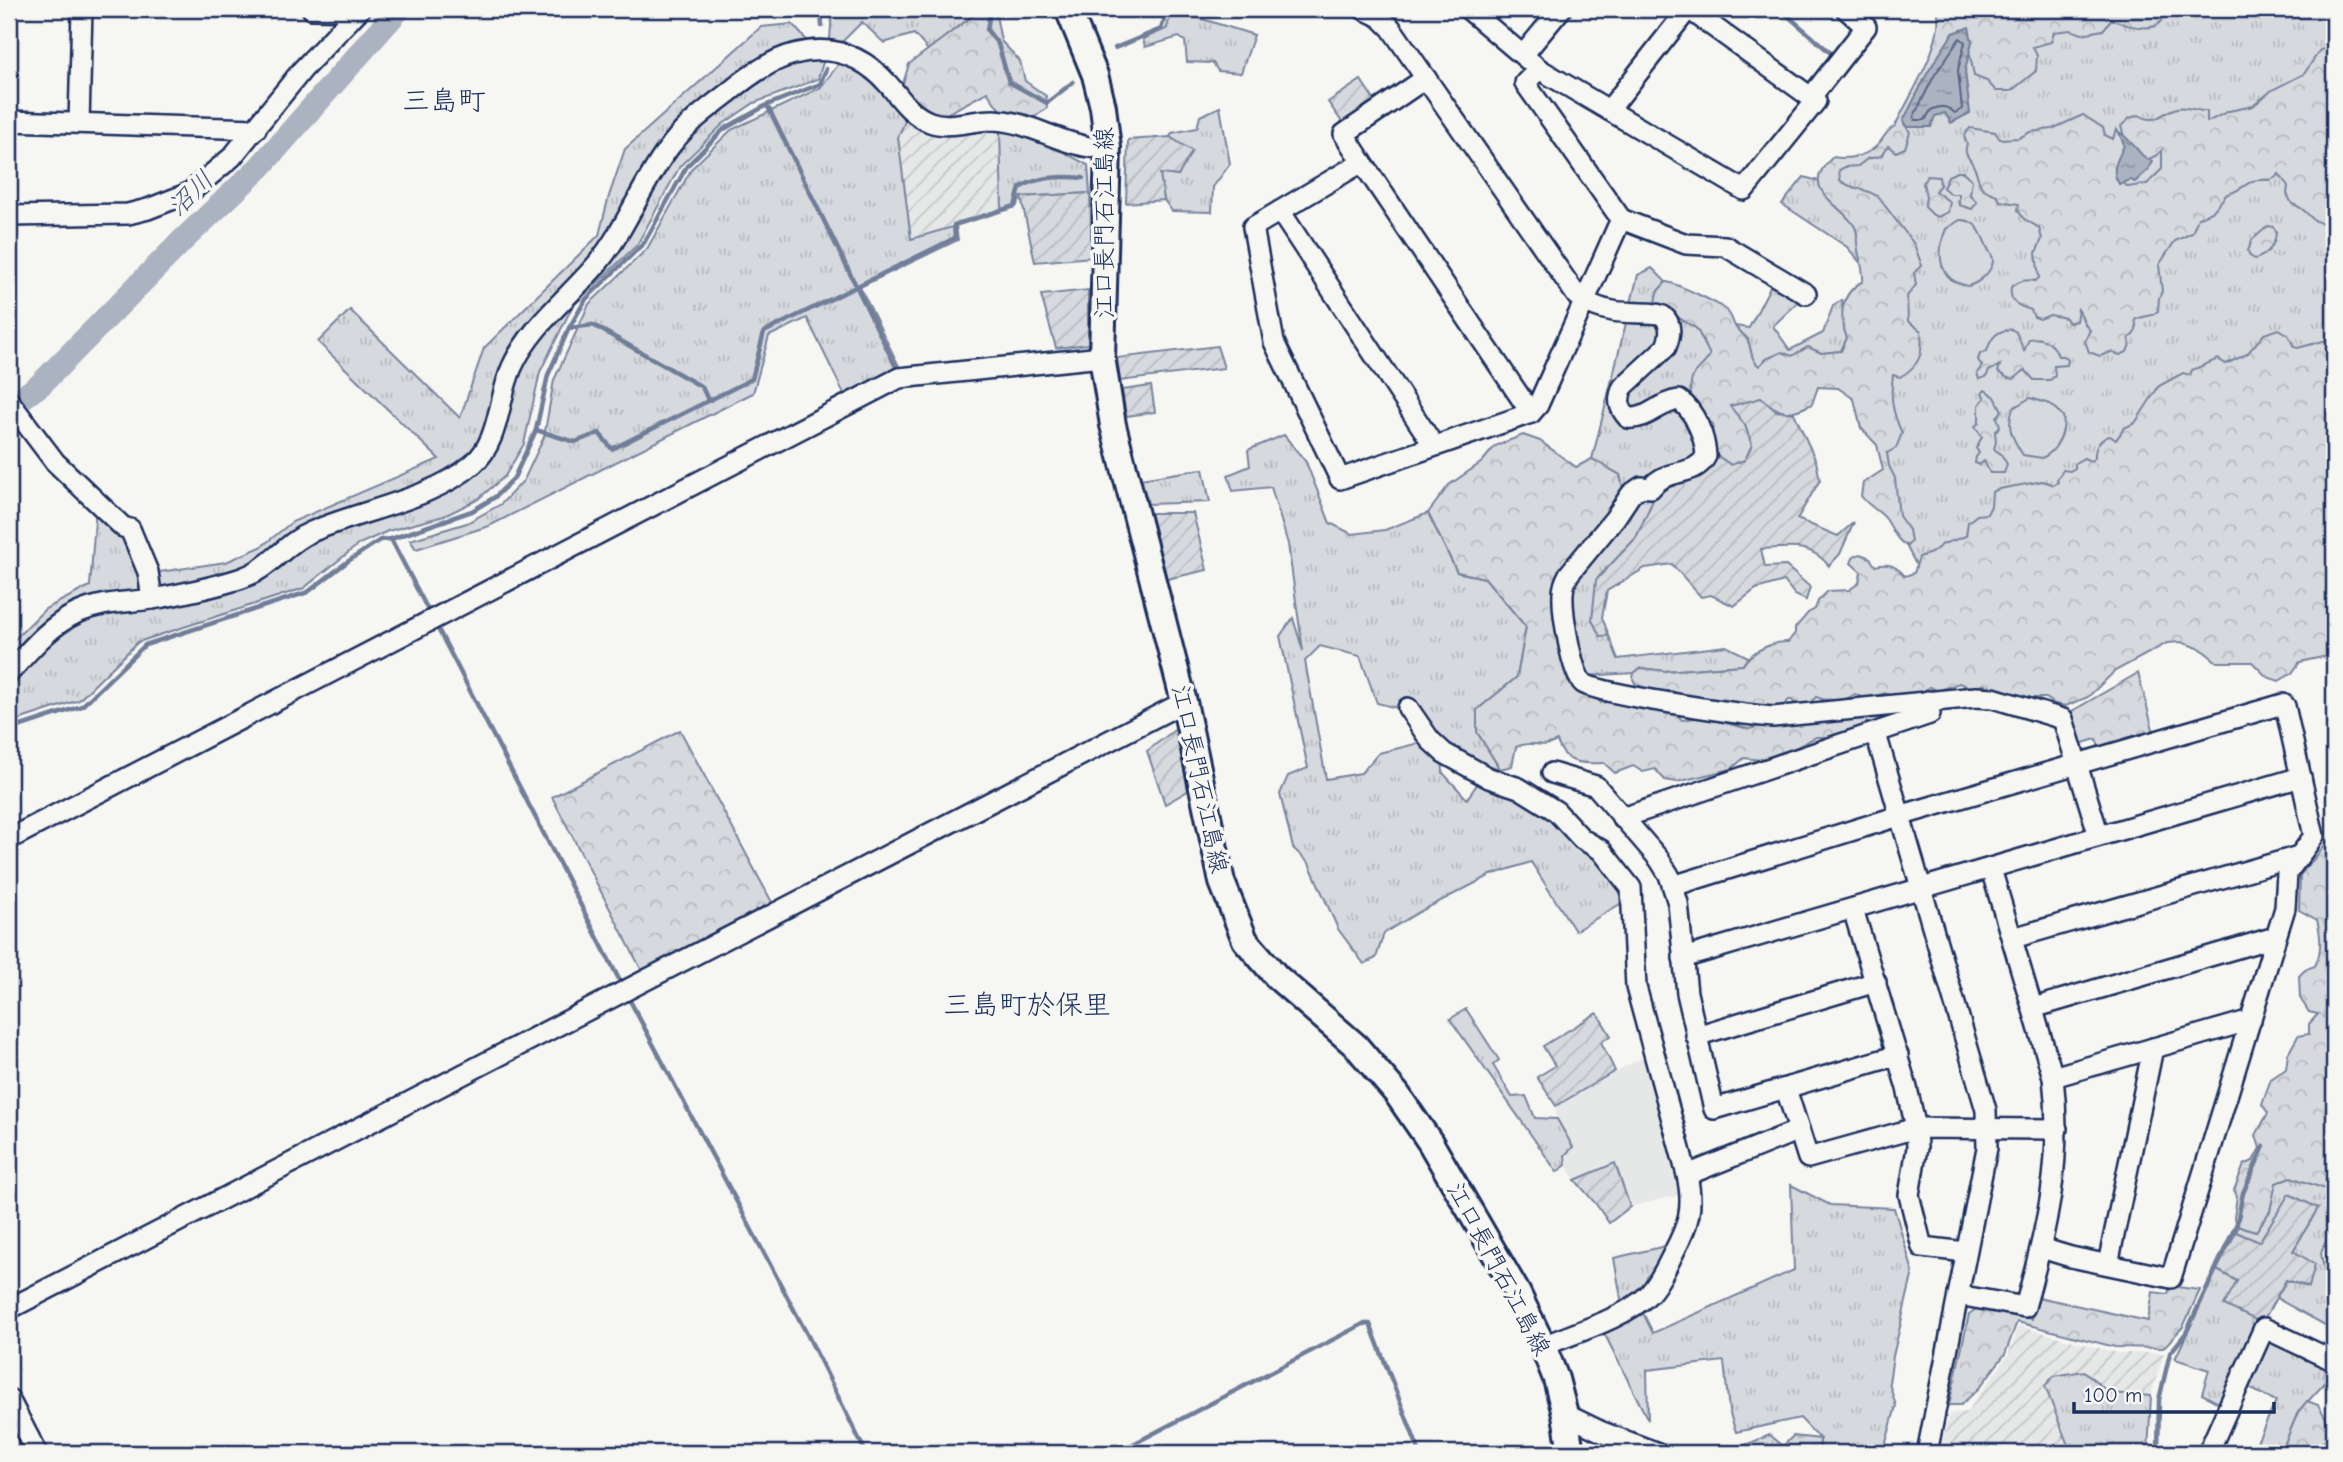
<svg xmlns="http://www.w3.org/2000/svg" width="2343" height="1462" viewBox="0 0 2343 1462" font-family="'Comic Neue','Klee One',sans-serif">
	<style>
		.built { fill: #e6e7e7 }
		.industrial { fill: url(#industrial-furrows) }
		.grass { fill: url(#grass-tufts); stroke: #78849e; stroke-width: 2 }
		.forest { fill: url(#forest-crowns); stroke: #78849e; stroke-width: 2 }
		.cemetery { fill: url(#cemetery-stones); stroke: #78849e; stroke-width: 2 }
		.garden { fill: url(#garden-furrows); stroke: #78849e; stroke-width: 2 }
		.pitch { fill: #d6d9dd; stroke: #78849e; stroke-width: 2 }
		.water { fill: url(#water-ripples); stroke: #717e99; stroke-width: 2 }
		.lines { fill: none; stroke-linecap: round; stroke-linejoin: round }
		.shore { stroke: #556385; stroke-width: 2 }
		.stream { stroke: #717e99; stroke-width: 4.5 }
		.river { stroke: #abb2c0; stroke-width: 24 }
		.minor-casing { stroke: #1b2f5e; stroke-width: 24 }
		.major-casing { stroke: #1b2f5e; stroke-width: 30 }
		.minor { stroke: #f6f6f2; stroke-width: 19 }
		.major { stroke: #f6f6f2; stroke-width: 24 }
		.labels { text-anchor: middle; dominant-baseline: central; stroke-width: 7; stroke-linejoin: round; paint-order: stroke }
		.street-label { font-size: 24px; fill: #1b2f5e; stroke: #f6f6f2 }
		.water-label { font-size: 26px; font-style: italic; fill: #46567b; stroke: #f6f6f2 }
		.quarter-label { font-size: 28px; fill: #1b2f5e; stroke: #f6f6f2 }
	</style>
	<defs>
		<pattern id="industrial-furrows" width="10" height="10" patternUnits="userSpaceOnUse" patternTransform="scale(1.75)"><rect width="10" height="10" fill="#e6e7e7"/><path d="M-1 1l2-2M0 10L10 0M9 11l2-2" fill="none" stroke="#c5c6c9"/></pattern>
		<pattern id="grass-tufts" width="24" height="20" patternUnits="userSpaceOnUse" patternTransform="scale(1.75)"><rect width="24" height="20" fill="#d6d9dd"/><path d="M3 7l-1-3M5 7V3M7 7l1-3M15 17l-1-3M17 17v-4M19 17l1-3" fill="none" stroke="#b7bbc0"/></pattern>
		<pattern id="forest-crowns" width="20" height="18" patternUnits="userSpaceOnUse" patternTransform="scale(1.75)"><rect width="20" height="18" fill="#d6d9dd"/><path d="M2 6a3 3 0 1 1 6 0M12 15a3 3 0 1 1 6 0" fill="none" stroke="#b7bbc0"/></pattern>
		<pattern id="cemetery-stones" width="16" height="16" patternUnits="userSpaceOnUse" patternTransform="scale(1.75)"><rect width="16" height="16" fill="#d6d9dd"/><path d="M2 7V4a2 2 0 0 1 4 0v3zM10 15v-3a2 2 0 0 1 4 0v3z" fill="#b7bbc0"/></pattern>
		<pattern id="garden-furrows" width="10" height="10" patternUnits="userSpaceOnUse" patternTransform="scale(1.75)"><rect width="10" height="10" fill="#d6d9dd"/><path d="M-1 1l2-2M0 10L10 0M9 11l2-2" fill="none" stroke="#b7bbc0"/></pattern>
		<pattern id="water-ripples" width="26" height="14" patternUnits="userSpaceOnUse" patternTransform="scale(1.75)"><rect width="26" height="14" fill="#abb2c0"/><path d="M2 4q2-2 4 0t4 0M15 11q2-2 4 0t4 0" fill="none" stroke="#8a919f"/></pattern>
	</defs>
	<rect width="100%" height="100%" fill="#f6f6f2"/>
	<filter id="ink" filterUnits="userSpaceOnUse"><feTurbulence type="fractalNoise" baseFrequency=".0143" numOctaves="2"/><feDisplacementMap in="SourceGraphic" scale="14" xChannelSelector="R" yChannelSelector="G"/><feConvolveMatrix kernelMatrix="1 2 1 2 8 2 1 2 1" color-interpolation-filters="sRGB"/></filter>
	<g filter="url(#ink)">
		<path class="built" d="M1650,1053L1687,1193L1630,1207L1615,1163L1575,1180L1566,1165L1565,1155L1573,1147L1557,1119L1556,1106Z"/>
		<g class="industrial">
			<path d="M906,119L934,132L1000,129L1002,211L911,240L898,137Z"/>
			<path d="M2019,1326L2117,1353H2164L2151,1396L2148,1453H1940L1949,1414L1967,1412L2008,1355Z"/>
		</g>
		<g class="grass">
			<path d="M832,9H1005L996,15L982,9L928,50L914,34L884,43L862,22L841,43L830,40Z"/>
			<path d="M2067,9H2334V384L1924,580L1887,509V284L1866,219L1830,183L1840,164L1860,161L1890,140L1956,19Z"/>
			<path d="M1173,10L1254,35L1241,73L1218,71L1213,63L1187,62L1185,41L1179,37L1145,47L1143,39L1166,29Z"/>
			<path d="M792,24L824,59L818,79L754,103L723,124L680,166L637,245L572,307L540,372L524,444L505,476L477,500L444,516L388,531L359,544L304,588L138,642L79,700L9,723V645L45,609L90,586L96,507L127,537L153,573L226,562L261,547L292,522L439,459L318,342L350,310L460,418L484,348L599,235L609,196L625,149L761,27Z"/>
			<path d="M841,61L869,76L906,119L898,137L911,239L956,226L958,240L860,287L901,370L846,398L807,318L769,336L753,393L489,526L416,549L410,540L467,523L501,504L524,480L544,437L554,380L589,304L647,249L692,168L731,130L820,88Z"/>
			<path d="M1220,107L1230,164L1213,187L1212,212L1172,211L1164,200L1159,173L1178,176L1191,151L1170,137L1172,133L1197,128L1200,116Z"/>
			<path d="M1000,129L1041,140L1088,165L1090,193L1021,197L1016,207L1002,211Z"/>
			<path d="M1804,177L1819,181C1830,208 1839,205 1854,224C1857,228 1861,259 1864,267L1847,247L1782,204Z"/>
			<path d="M1652,268L1666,282L1657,292L1665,307L1697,329L1711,356L1704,367L1695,373L1713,424L1712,435L1716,455L1701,474L1659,487L1636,538L1596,580L1600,636H1609L1618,659L1726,646L1748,657L1743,665L1665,671L1641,668L1634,673L1584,676L1568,617L1570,583L1624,493L1620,475L1592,459L1638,275Z"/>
			<path d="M1773,281L1800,300L1773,326L1790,350L1823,333L1833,306L1842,300L1844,329L1847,338L1841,351L1821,353L1808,347L1792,356L1759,366L1753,361L1748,339L1734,326L1749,328Z"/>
			<path d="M1284,435L1306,462L1330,523L1352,534L1385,530L1428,513L1457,572L1485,578L1526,627L1517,677L1477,710V732L1500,769L1451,752L1401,709L1377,703L1360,656L1320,646L1305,661L1326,779L1361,773L1379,753L1423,742L1442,757L1443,773L1467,799L1478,783L1516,792L1599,855L1620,882L1625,901L1575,931L1531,862L1491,875L1419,912L1384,933L1376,958L1364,964L1338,929L1309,863L1293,848L1280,794L1288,776L1308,768L1280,636L1293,618L1303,651L1288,544L1271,487L1233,491L1228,475L1250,466L1248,450Z"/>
			<path d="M1203,469L1210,502L1147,504L1140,479Z"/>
			<path d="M1466,1009L1499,1060L1493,1065L1512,1097L1526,1096L1535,1118L1557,1119L1573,1147L1565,1155L1566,1165L1557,1172L1450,1019Z"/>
			<path d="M2291,1177L2329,1190L2334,1195V1222L2321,1253L2324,1269L2334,1285V1330L2276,1298L2287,1280L2308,1287L2293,1251L2318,1208L2259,1242L2236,1232L2239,1226L2256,1231L2270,1211L2275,1183Z"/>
			<path d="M1791,1185L1830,1205L1894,1208L1913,1272L1893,1356L1889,1383L1896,1406L1884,1450L1866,1453H1819L1820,1439L1800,1418L1736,1432L1729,1411L1724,1361L1647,1370L1648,1420L1602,1329L1643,1313L1653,1333L1794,1270Z"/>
			<path d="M1670,1245L1649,1281L1622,1304L1614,1258Z"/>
			<path d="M2217,1270L2237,1281L2262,1323L2222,1405L2202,1394L2209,1370L2175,1359Z"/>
			<path d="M2266,1336L2334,1367V1373L2298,1412L2281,1453H2252L2276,1401L2245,1386Z"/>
			<path d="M2084,1371L2109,1393L2151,1396L2148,1453H2071L2045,1386L2054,1376Z"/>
			<path d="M1770,1435L1782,1445L1776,1453H1734L1740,1447Z"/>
		</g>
		<g class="forest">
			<path d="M982,9L996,15L1001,41L1020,61L1025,81L1046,96L1047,108L1033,118L1000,110L987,92L945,115L924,111L902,87L909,64Z"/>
			<path d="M1937,9H2176L2166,11C2164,15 2163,19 2161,22C2152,33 2122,25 2112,19L2103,30L2082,34L2071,30L2054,32L2051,42L2033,47L2037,56L2036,71L2011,91H1996L1987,81L1974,76L1970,55L1909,114L1904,124L1910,132L1905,148L1896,152L1888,146L1881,156L1867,159L1858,166L1845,167L1839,170L1840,180C1851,191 1868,187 1879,198L1914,244L1922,266L1914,273L1916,285L1907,296L1908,321L1921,331C1923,353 1921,365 1900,377L1893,375C1890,397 1892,412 1902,433L1896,448L1887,453L1889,466L1895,478L1899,516L1909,530L1911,542L1907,546C1896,541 1893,529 1886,519C1879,510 1868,506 1861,496L1863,483L1883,470L1877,445L1861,428L1854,399L1838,388L1818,387L1812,404C1788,416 1781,415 1761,398L1731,406L1745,425L1752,445L1745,460L1731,465L1716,455L1712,435L1713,424C1697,414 1683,392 1695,373C1699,368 1706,363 1710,355L1697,329L1655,303L1657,292L1666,282C1676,283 1718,303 1726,310C1732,314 1732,323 1737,329C1741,333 1746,336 1748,341C1752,351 1750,359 1759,366L1766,359L1782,352L1792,356L1808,347L1821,353L1841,351L1847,338C1838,315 1841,293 1863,281C1864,267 1858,257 1857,243C1856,236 1859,233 1855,227C1841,203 1796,189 1833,157C1848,160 1870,156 1880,142C1886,135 1886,131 1895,126C1909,96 1946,41 1937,9Z"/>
			<path d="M2325,49L2328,54L2334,50V218L2323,224C2305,218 2309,209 2292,204L2287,194L2288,186L2279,174C2271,184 2263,178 2253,181C2243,185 2237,193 2227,194L2212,212L2198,218L2192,233L2175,241L2159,265L2162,291L2159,298L2158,311L2152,315L2135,319C2137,328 2138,332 2129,338L2130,344L2127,352L2120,355L2111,352L2100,356L2089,352L2085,341L2090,330C2082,324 2083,316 2078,309L2076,321L2069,323L2066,318L2050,315L2040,319L2034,317L2031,310C2018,306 2009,303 2011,287C2019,281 2025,279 2035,281L2039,278L2036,253L2042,239L2039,228L2023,218L2018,210L2019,204L2000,201L1997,195C1973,187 1983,183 1973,165C1969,157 1963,154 1967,144L1964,136L1970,128L1995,132L2000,139L2019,138L2030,132L2052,129L2083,115L2103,128L2105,135L2113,139L2116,129C2131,144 2124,162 2120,180L2128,187L2147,184L2162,169V150L2157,155L2143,162L2125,140L2121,126L2130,118L2139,115C2157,126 2161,112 2177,108C2186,105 2197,112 2207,111V122L2229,111L2253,106L2272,90L2304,74L2320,50Z"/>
			<path d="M1957,172H1963L1972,180L1970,195L1977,202L1972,209L1959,205V194H1951L1943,188L1948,176Z"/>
			<path d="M1927,176L1939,177L1940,185L1935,191L1950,202L1948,212L1938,217L1933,215L1925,207L1926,196L1923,183Z"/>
			<path d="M2268,226L2273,227L2276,231C2276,244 2268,255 2255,259L2250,256L2248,251L2252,240Z"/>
			<path d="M2011,329L2016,332L2024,351L2029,339C2042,336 2055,344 2058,356H2064L2068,360L2067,365L2054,366L2055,376L2050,380H2034L2025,370L2014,379L2008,378L1998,372L2000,365L1989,371L1986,377L1979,379L1977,373L1982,366L1978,360L1980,354L1987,351C1991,337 1997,331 2011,329Z"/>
			<path d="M2278,329L2288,335L2294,347L2298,348L2334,338V661L2327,656L2300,662L2292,673L2279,681L2267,677L2252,662H2217L2201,649L2181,642L2167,643L2115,671L2088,697L2066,706L2055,704L2046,698H2031L2008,693L1985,685L1970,687L1959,683L1938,691L1930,687L1917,695L1895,698L1885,693L1865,699L1855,694C1842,703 1831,703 1816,697L1808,705L1799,706L1790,699L1782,707L1764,708L1685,697L1672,691L1659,693L1636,685L1633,679L1634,673L1641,668L1665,671L1743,665C1750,652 1773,641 1788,642L1795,633V628L1808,613L1815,609L1818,601L1828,591L1849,590L1859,583L1861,572L1851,563L1854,556L1861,554L1870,558L1875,566C1889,563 1895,565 1905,576L1914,573L1919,557L1931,553L1943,544L1966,536L1968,522L1977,515L1987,514L1991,506L1992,492L1999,489L2043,481L2054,485L2058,482L2057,480L2063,470L2070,471L2075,468V463L2084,458L2090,461L2095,458C2094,448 2100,438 2110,436L2116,440L2124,428L2135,423L2159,386L2183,373L2190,375L2192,370L2218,359L2226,364L2247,354L2264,334Z"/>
			<path d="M1985,390L1995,397L2002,411L1997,417L2000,426L1995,432L1996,442L1994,449L2001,454L2007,464L2004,473H1990L1984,461L1979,465L1975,463L1976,457L1979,453L1976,448L1982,437L1975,426L1979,423V405L1985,397L1982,394Z"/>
			<path d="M1523,435L1540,441L1576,467L1592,459L1620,475L1624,493L1606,523L1570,556L1562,576L1558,610L1591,693L1601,703L1618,700L1675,713L1682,720L1702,717L1749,729L1778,722L1813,723L1855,716L1866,717L1867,725L1829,737H1816L1795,748L1761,760L1744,758L1731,769L1677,782L1665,780L1655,769L1643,772L1633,766L1615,773L1604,763C1582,764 1565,765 1557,741C1539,750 1535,739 1516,747L1512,766L1500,769L1477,732V710L1517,677L1526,627L1485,578L1457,572L1428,513L1449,485L1482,462L1495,446Z"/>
			<path d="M2138,673L2154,733L2100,749L2096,739L2076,745L2067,714Z"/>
			<path d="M680,730L774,906L643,973L552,797Z"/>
			<path d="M2334,835V1195L2329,1190L2291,1177L2276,1183L2270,1211L2256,1231L2239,1226L2234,1218L2237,1196L2234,1190L2244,1165L2253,1161L2260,1148L2256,1135L2268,1113L2262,1104L2271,1079L2286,1069L2288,1054L2298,1036L2309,1034V1024L2318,1014L2309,1012L2300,998L2299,976L2306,969L2315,966C2322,952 2321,935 2317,920L2299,910L2300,875Z"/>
			<path d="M2170,1286L2200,1290L2183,1327L2163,1348L2115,1347L2017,1322L2005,1354L1979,1388L1961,1405H1949L1969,1314L1979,1307L2032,1319L2038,1297L2148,1321L2153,1292L2168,1294Z"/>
			<path d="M2307,1401L2318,1405L2329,1423L2334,1421V1437L2328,1438L2316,1448L2317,1453H2281L2298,1412Z"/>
		</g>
		<path class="cemetery" d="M1793,1436L1820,1439L1819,1453H1776Z"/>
		<g class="garden">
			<path d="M1361,80L1377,104L1344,125L1328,102Z"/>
			<path d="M1170,137L1192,151L1178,176L1160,174L1164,200L1126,203L1128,140Z"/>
			<path d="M1090,193L1092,257L1035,262L1021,197Z"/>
			<path d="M1088,290V344L1056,348L1041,295Z"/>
			<path d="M1217,346L1224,368L1120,381L1117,358Z"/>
			<path d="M1151,386L1155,412L1126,416L1122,390Z"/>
			<path d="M1761,398L1776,411L1794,413L1816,461L1820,480L1797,519L1838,536L1854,522L1840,554L1829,566C1810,542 1789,548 1761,549L1765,567L1786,566L1810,587L1806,600L1795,595L1784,581L1756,589L1734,606L1711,595L1701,597L1672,564L1645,568L1607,591L1602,617L1609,636H1600L1592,620L1596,580L1636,538L1659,487L1701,474L1716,455L1731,465L1745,460L1752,445L1745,425L1730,406Z"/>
			<path d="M1150,513H1193L1207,570L1167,579Z"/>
			<path d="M1177,728L1188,791L1165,804L1147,751Z"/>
			<path d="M1597,1013L1611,1036L1601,1042L1615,1071L1556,1106L1537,1077L1555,1066L1543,1046Z"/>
			<path d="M1615,1163L1630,1207L1609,1223L1596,1204L1575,1180Z"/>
			<path d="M2289,1194L2318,1208L2293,1251L2315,1264L2309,1287L2286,1280L2262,1323L2224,1305L2237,1281L2217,1270L2236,1232L2259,1242Z"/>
		</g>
		<g class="pitch">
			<path d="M1960,220C1978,219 1982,236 1988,249C1991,255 1995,258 1992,265C1989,274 1977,284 1968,286C1938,281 1936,253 1946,229Z"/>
			<path d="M2030,398L2050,404L2063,416C2066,432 2057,451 2042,458L2023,455C2012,438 2006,427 2013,408Z"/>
		</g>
		<g class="water">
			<path d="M1969,27L1972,42L1965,71L1970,113L1951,123L1945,113L1935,116L1931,127H1908L1903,121L1928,72L1953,33Z"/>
			<path d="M2119,132C2133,140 2140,158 2152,161L2148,170L2135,182L2131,180L2119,184C2109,169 2119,159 2124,145Z"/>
		</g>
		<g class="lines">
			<path class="shore" d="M1960,38L1965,42L1958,70L1962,109L1955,113C1947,106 1941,105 1931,110L1925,120H1915L1914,116L1934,76Z"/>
			<g class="stream">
				<path d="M821,9L822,26"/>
				<path d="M993,9L990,12L987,30L998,44L1009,82L1047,103L1073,82"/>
				<path d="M1780,9L1833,55"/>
				<path d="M1115,48L1161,29L1168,9"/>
				<path d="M767,105L898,371"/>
				<path d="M569,328L593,325L702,387L708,400"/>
				<path d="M536,430L575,442L599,433L612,449L752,379L764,332L955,238L954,225L1015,206L1020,188C1038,176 1062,176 1083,178"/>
				<path d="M391,539L430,614"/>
				<path d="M436,625L623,987"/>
				<path d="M9,730L82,706L145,645L308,592L347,562L380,540L391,539L472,511L495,497L514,478L536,430L548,375L569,328L586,299L644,243L687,166L724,129L767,105L820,84L826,69"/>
				<path d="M627,995L808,1336L866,1453"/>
				<path d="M1116,1453L1363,1324H1370L1420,1453"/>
				<path d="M2158,1453L2159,1400L2170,1353L2186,1333L2237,1223L2243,1193L2264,1146"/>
			</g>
			<path class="river" d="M9,407L40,385L183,240L260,167L399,9"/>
			<g class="minor-casing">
				<g id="minor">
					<path d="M312,9L359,10"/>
					<path d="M1363,9L1380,17L1391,28L1577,296C1587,303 1600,309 1613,311C1624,314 1657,311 1663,316C1673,324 1670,337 1666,347L1623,387C1617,400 1619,408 1628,418C1648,420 1659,402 1679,400C1695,411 1705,437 1706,456C1695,478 1666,467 1651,488L1641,487L1631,494L1615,518L1569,574C1565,581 1563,586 1563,594C1562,610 1571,673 1583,683C1596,694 1747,715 1773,717L1976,697L1993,698L2063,719L2099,836"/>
					<path d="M1468,9L1539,69L1744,190L1816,101L1689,9"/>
					<path d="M1523,55L1561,9"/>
					<path d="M1426,78L1344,134L1362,162L1253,227L1274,342L1340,479L1531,413L1538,405L1621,219L1525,83L1539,69"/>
					<path d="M1811,97L1866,27L1846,9"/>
					<path d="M1609,110L1688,9"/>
					<path d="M9,121L256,129"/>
					<path d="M79,123L82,9"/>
					<path d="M1362,162L1531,413"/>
					<path d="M1280,211L1434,446"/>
					<path d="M9,216L128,214L148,209L189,193L232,157L303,69L360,9"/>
					<path d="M1621,219L1686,244L1725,246L1806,294"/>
					<path d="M9,401L55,462L123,527L130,529L148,572L152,599"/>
					<path d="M9,673C29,651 49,626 77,613C104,601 125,603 152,599C177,595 218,586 242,578C271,568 285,543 311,532C361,510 431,500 473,464C500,441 498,398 512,367C530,327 569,297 597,264C627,228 642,182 671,145C687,124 707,109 728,93C747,77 770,60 794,54C832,44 863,55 889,85C901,99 911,115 930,122C949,129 972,120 993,120C1025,121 1050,138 1080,145C1089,148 1099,147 1108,148"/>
					<path d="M1408,708L1430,740L1444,753L1489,778L1519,788L1556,811L1582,839L1601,850L1631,888L1636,987L1687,1175C1694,1208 1689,1223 1674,1252C1667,1266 1660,1282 1649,1294C1626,1318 1574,1333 1543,1346"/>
					<path d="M1876,734L1986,1110L1987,1148L1927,1453"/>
					<path d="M1552,773L1596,786L1659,859L1669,875L1678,903L1687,993L1714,1109L1898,1055"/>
					<path d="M1622,818L1930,714L1928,701"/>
					<path d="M9,839L899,378L1102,357"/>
					<path d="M1673,886L1899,816L2283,704L2285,706L2314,836L2287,873L2285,908L2171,1278L2071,1257L2041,1248"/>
					<path d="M1853,909L1907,1088L1916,1128L1917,1148L1909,1195L1922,1247L1966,1252"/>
					<path d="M2013,938L2299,856"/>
					<path d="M1683,958L2301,777"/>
					<path d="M2033,1008L2275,937"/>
					<path d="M1696,1036L1876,982"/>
					<path d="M2053,1077L2251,1020"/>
					<path d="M1786,1089L1808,1158L1916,1128L2057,1129"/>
					<path d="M1687,1175L1799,1130"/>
					<path d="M2108,1264L2153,1048"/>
					<path d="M1958,1295L2025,1307C2047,1227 2063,1161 2053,1077L1991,869"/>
					<path d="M9,1309L1184,702"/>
					<path d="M9,1399L37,1453"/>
					<path d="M1565,1414L1602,1432L1658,1453"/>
					<path d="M2208,1453L2264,1328L2334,1361"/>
				</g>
			</g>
			<g class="major-casing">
				<path id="major" d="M1068,9L1095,75L1103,107L1108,148L1102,357L1113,425L1184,702L1222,882L1245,940L1277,977L1356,1046L1397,1094L1430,1142L1517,1292L1543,1346L1556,1379L1565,1414L1571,1453"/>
			</g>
			<use href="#minor" class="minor"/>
			<use href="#major" class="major"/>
		</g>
	</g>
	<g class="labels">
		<g class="street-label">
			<text transform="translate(1104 223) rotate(-90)">江口長門石江島線</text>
			<text transform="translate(1200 779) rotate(78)">江口長門石江島線</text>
			<text transform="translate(1499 1269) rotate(62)">江口長門石江島線</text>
		</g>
		<g class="water-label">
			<text transform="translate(191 194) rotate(-45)">沼川</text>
		</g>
		<g class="quarter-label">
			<text x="444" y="101">三島町</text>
			<text x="1027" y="1005">三島町於保里</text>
		</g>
	</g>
	<rect width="2343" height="1462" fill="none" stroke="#f6f6f2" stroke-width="35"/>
	<rect x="18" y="18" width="2308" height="1427" fill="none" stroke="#1b2f5e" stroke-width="2.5" filter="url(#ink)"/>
	<path d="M2074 1402v10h200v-10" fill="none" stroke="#1b2f5e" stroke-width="3.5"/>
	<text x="2084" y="1402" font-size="21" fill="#1b2f5e" stroke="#f6f6f2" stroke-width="5" paint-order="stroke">100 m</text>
</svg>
